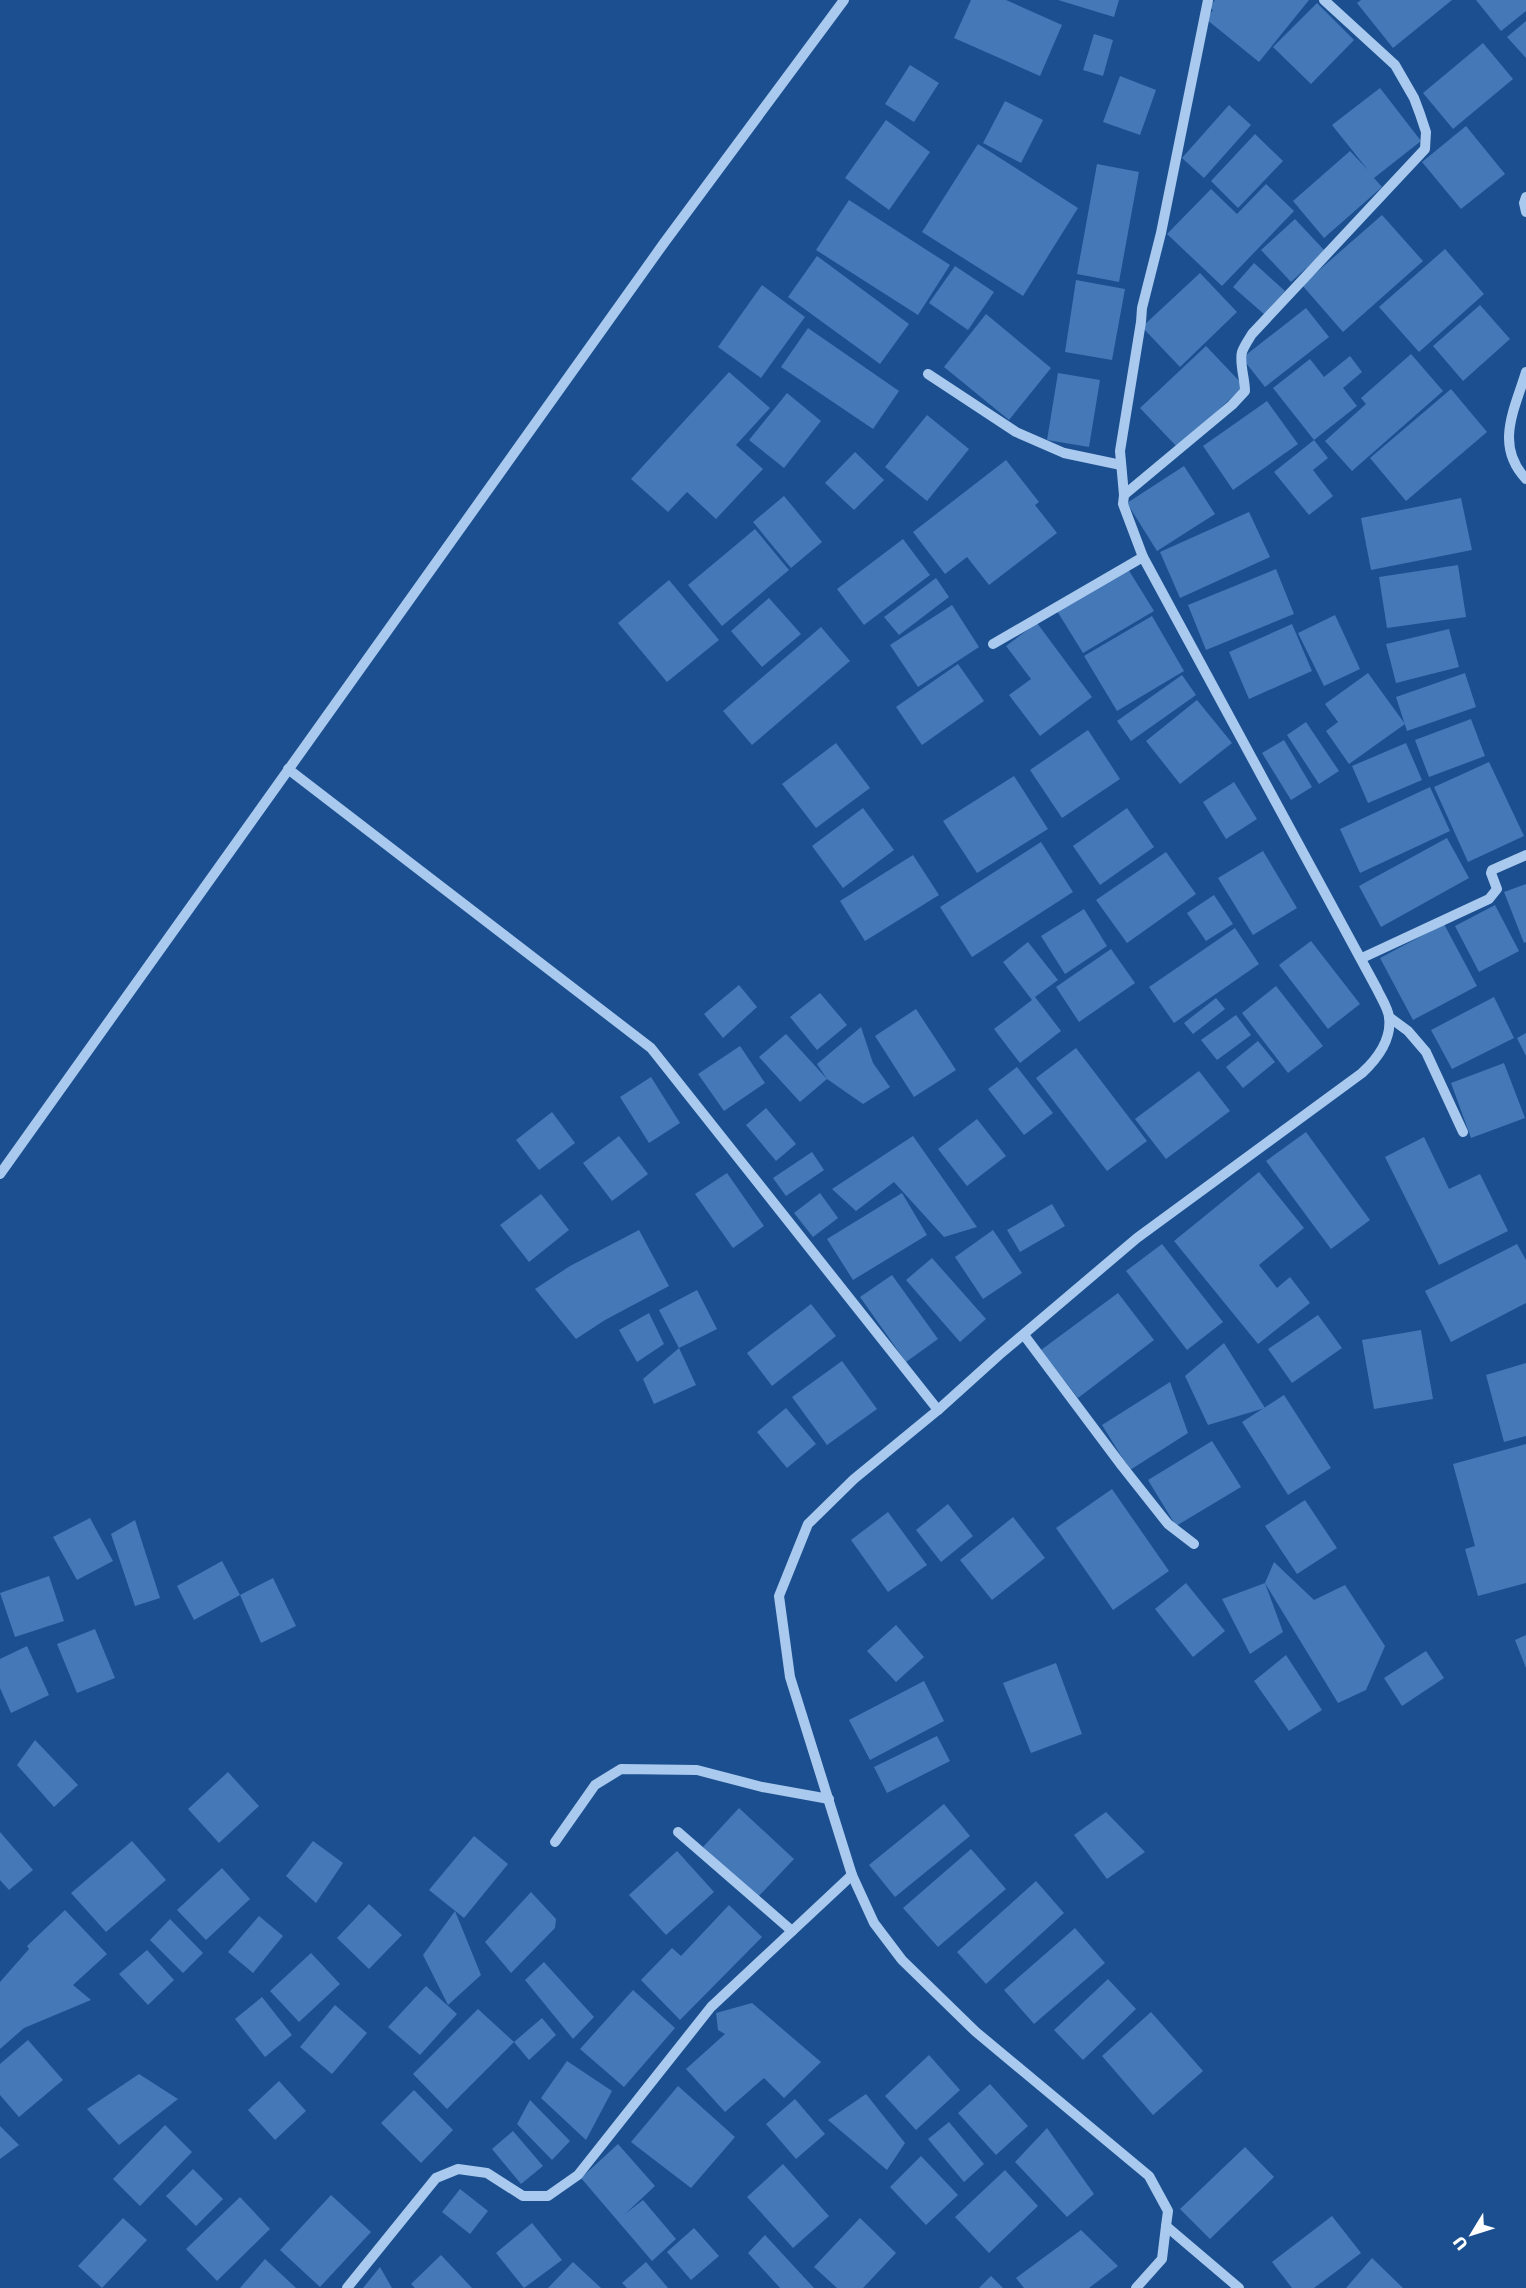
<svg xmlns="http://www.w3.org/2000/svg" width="1526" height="2288" viewBox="0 0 1526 2288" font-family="'DejaVu Sans',sans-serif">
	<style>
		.building { fill: #4478b7 }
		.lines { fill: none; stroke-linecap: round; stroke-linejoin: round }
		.minor { stroke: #a9c9ee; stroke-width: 10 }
	</style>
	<rect width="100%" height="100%" fill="#1b4f8f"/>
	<g class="building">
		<path d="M971,0H1006L1062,25L1040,76L954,38Z"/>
		<path d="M1058,0H1119L1114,17Z"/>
		<path d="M1215,0H1309L1259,62L1206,19L1213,10L1209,7Z"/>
		<path d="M1361,0H1452L1393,48L1357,3Z"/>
		<path d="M1476,0H1526V11L1501,31Z"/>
		<path d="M1317,3L1354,40L1311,84L1273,47Z"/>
		<path d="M1526,21V58L1507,37Z"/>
		<path d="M1094,34L1113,40L1103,76L1083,70Z"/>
		<path d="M1483,43L1513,79L1453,129L1423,93Z"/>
		<path d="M910,65L939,83L914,122L885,104Z"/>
		<path d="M1120,76L1156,90L1140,135L1103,122Z"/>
		<path d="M1380,88L1421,141L1374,178L1382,187L1324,238L1293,201L1350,151L1368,170L1332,125Z"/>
		<path d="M1005,101L1043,120L1021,163L983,143Z"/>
		<path d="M1229,105L1251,125L1204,178L1182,158Z"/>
		<path d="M886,120L930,152L889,210L845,178Z"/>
		<path d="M1466,126L1505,174L1461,209L1422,162Z"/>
		<path d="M1255,134L1283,161L1238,208L1211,181Z"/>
		<path d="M978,144L1078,208L1023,296L922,232Z"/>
		<path d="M1097,164L1139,172L1119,282L1077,274Z"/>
		<path d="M1266,184L1294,211L1222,286L1167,234L1211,189L1237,214Z"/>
		<path d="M849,200L950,265L918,315L816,250Z"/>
		<path d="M1382,215L1423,261L1343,332L1302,285Z"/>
		<path d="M1295,219L1325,251L1291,282L1261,250Z"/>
		<path d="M1445,249L1484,294L1419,352L1379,307Z"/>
		<path d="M817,256L909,324L880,364L788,297Z"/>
		<path d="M1254,263L1285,291L1265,315L1233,287Z"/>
		<path d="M955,266L994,292L968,330L929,303Z"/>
		<path d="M1200,273L1237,312L1180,367L1142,327Z"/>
		<path d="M1076,280L1125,289L1112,360L1065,352Z"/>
		<path d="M762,285L805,317L761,378L718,347Z"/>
		<path d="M1480,305L1510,339L1463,381L1433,346Z"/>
		<path d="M1306,308L1329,337L1265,387L1242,358Z"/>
		<path d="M986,314L1051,368L1009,420L944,367Z"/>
		<path d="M808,328L899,391L873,429L781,367Z"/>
		<path d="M1206,346L1244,386L1178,448L1140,408Z"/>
		<path d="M1411,354L1443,391L1352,471L1325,441L1366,404L1361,398Z"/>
		<path d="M1350,356L1362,372L1343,388L1357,406L1314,440L1273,388L1310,359L1324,377Z"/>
		<path d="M729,372L770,408L736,445L763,469L716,519L687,492L668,512L631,479Z"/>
		<path d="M1058,373L1100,380L1089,447L1047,440Z"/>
		<path d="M1451,389L1487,432L1406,501L1370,458Z"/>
		<path d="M787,393L821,421L784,468L749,440Z"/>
		<path d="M1267,401L1298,444L1233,490L1203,446Z"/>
		<path d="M927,415L969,449L927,501L885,467Z"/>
		<path d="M1314,440L1328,458L1313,470L1333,496L1309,515L1274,472Z"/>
		<path d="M855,452L884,480L854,510L825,483Z"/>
		<path d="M1006,460L1039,502L1035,505L1057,533L989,585L967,557L945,574L913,532Z"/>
		<path d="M1184,466L1215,514L1157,551L1127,503Z"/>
		<path d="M784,496L822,542L791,568L753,522Z"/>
		<path d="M1461,498L1472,550L1371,570L1361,518Z"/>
		<path d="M1249,512L1270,557L1180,598L1160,552Z"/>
		<path d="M755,529L789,570L722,626L688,585Z"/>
		<path d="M903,539L930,575L864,625L837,589Z"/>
		<path d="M1458,565L1466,617L1387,628L1379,577Z"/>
		<path d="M1128,569L1154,611L1083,653L1057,611Z"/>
		<path d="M1276,569L1294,614L1206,650L1188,605Z"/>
		<path d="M936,578L949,597L899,635L884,617Z"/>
		<path d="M669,580L719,640L667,682L618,623Z"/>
		<path d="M769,598L801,634L762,667L731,631Z"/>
		<path d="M952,605L979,647L918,687L890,645Z"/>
		<path d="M1335,615L1360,669L1324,686L1298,633Z"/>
		<path d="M1152,616L1184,671L1117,711L1084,656Z"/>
		<path d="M1037,623L1092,697L1040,736L1009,695L1031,679L1006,646Z"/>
		<path d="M1292,624L1312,671L1249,699L1229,652Z"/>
		<path d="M821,627L850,661L752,745L723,711Z"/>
		<path d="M1449,629L1459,667L1396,683L1386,644Z"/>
		<path d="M958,664L984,701L922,745L896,707Z"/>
		<path d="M1368,673L1405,724L1349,764L1326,731L1338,722L1325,704Z"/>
		<path d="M1465,673L1476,707L1407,731L1396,697Z"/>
		<path d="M1182,675L1196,695L1131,741L1117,721Z"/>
		<path d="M1197,700L1232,743L1180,784L1146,741Z"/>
		<path d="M1471,719L1485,756L1429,777L1415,740Z"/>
		<path d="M1306,722L1339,771L1319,784L1287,735Z"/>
		<path d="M1088,730L1120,779L1062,818L1030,770Z"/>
		<path d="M1284,740L1312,787L1291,800L1262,753Z"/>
		<path d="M836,743L870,788L816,828L782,784Z"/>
		<path d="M1406,743L1422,780L1368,803L1352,766Z"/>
		<path d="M1489,762L1524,836L1468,862L1434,787Z"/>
		<path d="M1014,776L1048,829L977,873L943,821Z"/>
		<path d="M1234,782L1257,819L1226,839L1203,802Z"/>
		<path d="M1430,787L1450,831L1360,873L1340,829Z"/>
		<path d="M863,808L894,850L843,888L812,846Z"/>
		<path d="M1127,808L1154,847L1100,885L1073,846Z"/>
		<path d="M1447,838L1469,878L1381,927L1359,886Z"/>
		<path d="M1041,842L1073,892L972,957L940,907Z"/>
		<path d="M1263,851L1297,908L1253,935L1218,878Z"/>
		<path d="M1166,852L1196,894L1127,943L1096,900Z"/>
		<path d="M913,855L939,895L865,941L840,901Z"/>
		<path d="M1526,884V942L1524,943L1504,892Z"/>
		<path d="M1214,895L1233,924L1206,941L1187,913Z"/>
		<path d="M1495,905L1519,951L1479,972L1455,926Z"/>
		<path d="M1084,909L1107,946L1065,974L1041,936Z"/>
		<path d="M1444,924L1477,986L1413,1020L1380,958Z"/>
		<path d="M1235,928L1259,964L1174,1023L1149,987Z"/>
		<path d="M1311,941L1360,1004L1328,1029L1279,965Z"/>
		<path d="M1028,942L1058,980L1035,997L1061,1031L1020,1063L994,1029L1032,1000L1003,962Z"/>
		<path d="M1111,949L1135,983L1079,1022L1056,987Z"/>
		<path d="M739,985L757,1007L723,1038L704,1014Z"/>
		<path d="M1276,986L1323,1046L1288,1073L1242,1013Z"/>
		<path d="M820,993L847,1025L817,1050L790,1017Z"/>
		<path d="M1494,997L1514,1038L1452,1069L1431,1030Z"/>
		<path d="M1216,998L1225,1009L1193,1034L1184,1023Z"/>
		<path d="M916,1009L956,1070L914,1097L875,1036Z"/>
		<path d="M1236,1015L1251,1035L1217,1060L1201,1040Z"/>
		<path d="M861,1027L873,1063L890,1087L863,1104L827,1079L800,1102L759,1057L786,1034L827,1079L817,1064Z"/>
		<path d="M1526,1033V1056L1517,1038Z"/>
		<path d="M1258,1041L1275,1062L1243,1088L1226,1067Z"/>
		<path d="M740,1046L765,1083L724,1111L698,1074Z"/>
		<path d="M1076,1048L1147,1141L1107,1171L1036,1078Z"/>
		<path d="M1504,1063L1525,1118L1471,1138L1451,1083Z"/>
		<path d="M1017,1067L1053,1113L1024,1135L988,1089Z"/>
		<path d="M1199,1071L1230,1111L1166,1159L1135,1119Z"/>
		<path d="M651,1077L680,1123L649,1143L620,1097Z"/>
		<path d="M766,1108L796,1144L776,1161L746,1125Z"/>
		<path d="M552,1112L575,1143L539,1170L516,1140Z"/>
		<path d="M977,1119L1006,1156L967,1186L938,1149Z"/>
		<path d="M1306,1132L1370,1220L1331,1249L1266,1161Z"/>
		<path d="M619,1136L648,1174L612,1201L583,1163Z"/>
		<path d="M913,1136L977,1227L944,1237L894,1182L856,1211L832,1189Z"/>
		<path d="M1424,1137L1449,1189L1480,1174L1508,1231L1439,1265L1385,1157Z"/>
		<path d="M812,1152L824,1170L786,1196L773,1178Z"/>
		<path d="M1259,1172L1304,1228L1259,1265L1277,1288L1290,1277L1310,1303L1258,1344L1174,1241Z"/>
		<path d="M727,1173L764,1226L733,1248L695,1194Z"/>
		<path d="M820,1193L838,1218L813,1237L794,1213Z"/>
		<path d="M902,1193L927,1235L853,1280L827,1239Z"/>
		<path d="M541,1194L569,1230L529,1262L500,1225Z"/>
		<path d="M1052,1204L1065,1226L1020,1252L1007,1230Z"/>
		<path d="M639,1230L669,1286L605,1320L576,1339L535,1289L570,1266Z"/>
		<path d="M993,1230L1022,1273L983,1299L955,1257Z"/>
		<path d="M1162,1244L1223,1322L1187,1350L1126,1271Z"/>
		<path d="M1517,1244L1526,1260V1303L1451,1342L1425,1291Z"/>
		<path d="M932,1258L986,1319L960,1342L906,1280Z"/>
		<path d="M892,1275L938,1339L906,1362L860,1297Z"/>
		<path d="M697,1290L717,1329L679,1348L659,1310Z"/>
		<path d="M1118,1293L1154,1340L1078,1398L1041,1350Z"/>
		<path d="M811,1304L836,1336L772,1386L747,1353Z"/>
		<path d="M649,1313L664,1344L637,1362L619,1330Z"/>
		<path d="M1318,1315L1342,1348L1292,1383L1268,1349Z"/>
		<path d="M1421,1330L1433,1399L1374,1409L1362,1340Z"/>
		<path d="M1224,1343L1265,1408L1208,1425L1185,1376Z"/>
		<path d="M679,1348L696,1385L654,1404L643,1379Z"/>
		<path d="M842,1361L877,1409L827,1445L792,1397Z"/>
		<path d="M1526,1363V1436L1504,1442L1486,1375Z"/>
		<path d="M1170,1382L1188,1433L1130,1470L1102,1425Z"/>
		<path d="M1284,1395L1331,1468L1288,1495L1242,1422Z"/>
		<path d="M786,1408L816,1444L787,1468L757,1432Z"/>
		<path d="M1212,1441L1241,1487L1176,1526L1148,1480Z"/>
		<path d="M1526,1444V1583L1478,1596L1465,1549L1475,1546L1453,1464Z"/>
		<path d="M1112,1489L1169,1571L1113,1610L1056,1528Z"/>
		<path d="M1305,1500L1337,1548L1297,1574L1265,1526Z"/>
		<path d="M948,1504L973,1536L941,1562L916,1530Z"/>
		<path d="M888,1512L927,1565L888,1592L851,1540Z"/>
		<path d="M1013,1517L1045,1558L992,1600L960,1560Z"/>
		<path d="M90,1518L113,1561L77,1580L53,1537Z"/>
		<path d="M135,1520L160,1598L135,1606L111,1534Z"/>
		<path d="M222,1561L240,1595L273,1578L296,1626L261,1643L240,1595L194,1620L177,1586Z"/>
		<path d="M1274,1562L1314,1600L1345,1585L1385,1646L1366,1690L1338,1703L1265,1583Z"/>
		<path d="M49,1576L64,1621L15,1637L0,1593Z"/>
		<path d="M1186,1583L1225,1631L1193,1657L1155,1609Z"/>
		<path d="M1265,1583L1283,1632L1250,1654L1222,1599Z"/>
		<path d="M896,1625L924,1657L896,1682L867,1651Z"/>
		<path d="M95,1629L115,1678L77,1693L57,1644Z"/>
		<path d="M1526,1635V1668L1515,1640Z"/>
		<path d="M27,1646L49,1695L11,1713L0,1688V1659Z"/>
		<path d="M1426,1651L1444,1678L1402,1706L1384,1678Z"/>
		<path d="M1286,1655L1322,1710L1289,1731L1254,1681Z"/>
		<path d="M1056,1663L1082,1734L1031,1753L1003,1683Z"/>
		<path d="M924,1681L944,1721L870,1760L849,1720Z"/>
		<path d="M937,1736L950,1761L887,1793L874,1767Z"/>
		<path d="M35,1740L78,1785L54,1807L17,1765Z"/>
		<path d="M228,1772L259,1806L219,1843L188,1809Z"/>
		<path d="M944,1804L970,1836L895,1897L869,1865Z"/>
		<path d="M739,1808L794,1859L757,1898L703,1847Z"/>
		<path d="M1106,1812L1145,1852L1107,1879L1074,1835Z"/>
		<path d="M0,1832L33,1870L9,1890L0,1880Z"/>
		<path d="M474,1836L508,1864L464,1918L429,1890Z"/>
		<path d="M132,1841L166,1880L106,1932L71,1893Z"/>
		<path d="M313,1841L343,1863L316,1903L286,1876Z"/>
		<path d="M971,1849L1006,1889L938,1947L903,1908Z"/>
		<path d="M677,1851L714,1892L666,1935L629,1895Z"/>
		<path d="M222,1868L250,1899L206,1940L177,1910Z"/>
		<path d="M1036,1881L1064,1913L986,1984L957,1952Z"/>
		<path d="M531,1892L556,1919L555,1928L511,1973L485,1942Z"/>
		<path d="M369,1904L402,1935L369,1969L337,1938Z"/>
		<path d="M729,1905L762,1937L680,2020L641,1980L672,1948L681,1956Z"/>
		<path d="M65,1910L107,1954L73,1985L91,2000L24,2028L0,2049V1982L29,1949L27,1946Z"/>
		<path d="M455,1911L481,1975L448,2005L423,1955Z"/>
		<path d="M259,1916L283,1936L253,1973L228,1952Z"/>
		<path d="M170,1919L203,1953L183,1973L150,1940Z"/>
		<path d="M1075,1928L1105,1963L1034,2024L1004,1990Z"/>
		<path d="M147,1950L174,1980L148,2005L119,1974Z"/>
		<path d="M311,1953L340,1984L299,2022L270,1991Z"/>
		<path d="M544,1962L594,2017L573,2039L525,1980Z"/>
		<path d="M1108,1979L1136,2009L1083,2060L1054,2030Z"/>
		<path d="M426,1986L457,2014L420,2055L388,2027Z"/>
		<path d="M633,1990L675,2028L624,2087L580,2049Z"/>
		<path d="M262,1997L292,2035L265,2057L235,2019Z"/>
		<path d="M752,2003L821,2062L784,2098L764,2078L725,2112L686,2069L725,2034L718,2030L716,2013Z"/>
		<path d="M335,2005L367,2033L332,2074L300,2047Z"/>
		<path d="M478,2009L514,2042L447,2109L413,2074Z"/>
		<path d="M1151,2012L1203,2071L1153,2115L1102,2056Z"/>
		<path d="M542,2018L556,2035L529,2060L514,2042Z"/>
		<path d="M28,2040L63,2080L19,2117L0,2095V2064Z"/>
		<path d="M929,2055L960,2090L916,2130L885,2096Z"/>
		<path d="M567,2061L612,2091L586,2140L541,2098Z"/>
		<path d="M139,2074L178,2099L119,2145L87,2109Z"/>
		<path d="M279,2081L306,2111L275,2140L248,2110Z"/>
		<path d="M990,2084L1028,2126L996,2155L958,2113Z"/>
		<path d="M678,2086L735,2137L691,2188L631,2142Z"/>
		<path d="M414,2090L453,2130L421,2163L381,2123Z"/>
		<path d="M866,2094L905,2143L887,2170L828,2120Z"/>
		<path d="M795,2099L825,2134L796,2159L766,2124Z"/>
		<path d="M530,2100L570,2141L552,2160L517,2124Z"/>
		<path d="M949,2122L984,2164L964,2182L928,2139Z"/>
		<path d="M165,2125L192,2152L140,2206L113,2179Z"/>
		<path d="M0,2126L19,2145L0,2159Z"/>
		<path d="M1047,2128L1094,2194L1067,2217L1015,2162Z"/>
		<path d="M513,2131L543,2166L521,2184L492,2149Z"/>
		<path d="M618,2144L655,2186L625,2214L643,2200L676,2239L652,2261L581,2178Z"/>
		<path d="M1245,2147L1274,2177L1210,2239L1180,2209Z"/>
		<path d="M921,2156L958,2195L926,2225L890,2187Z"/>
		<path d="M783,2164L829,2216L793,2248L747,2197Z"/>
		<path d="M193,2169L223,2199L196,2226L166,2196Z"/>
		<path d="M1005,2170L1038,2206L989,2253L955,2217Z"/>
		<path d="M460,2189L488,2211L470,2234L442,2212Z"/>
		<path d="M331,2195L371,2232L320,2287L280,2250Z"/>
		<path d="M240,2197L270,2229L217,2281L186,2249Z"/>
		<path d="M1332,2216L1361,2253L1314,2288H1292L1272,2262Z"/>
		<path d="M123,2218L147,2240L102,2288L78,2266Z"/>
		<path d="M860,2218L896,2253L863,2288H837L814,2267Z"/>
		<path d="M532,2223L562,2260L524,2288L496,2253Z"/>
		<path d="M694,2228L719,2256L691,2280L667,2252Z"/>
		<path d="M1081,2230L1118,2266L1089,2288H1024L1016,2278Z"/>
		<path d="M765,2235L814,2288H780L748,2253Z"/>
		<path d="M441,2255L472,2288H415L411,2284Z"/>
		<path d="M1372,2258L1403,2288H1346Z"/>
		<path d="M265,2259L296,2288H240Z"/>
		<path d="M573,2262L601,2288H548Z"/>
		<path d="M646,2262L668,2288H627L622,2283Z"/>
		<path d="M380,2267L392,2288H363Z"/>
		<path d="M991,2276L1003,2288H979Z"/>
	</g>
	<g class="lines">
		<g class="minor">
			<path d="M1526,197L1524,203L1526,212"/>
			<path d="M1526,372C1515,409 1494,445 1526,479"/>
			<path d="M928,374L1016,432L1064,453L1121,465"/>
			<path d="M1124,495L1232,405L1245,391C1245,379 1239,362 1242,352C1244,346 1249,339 1252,334L1425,149L1426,132L1420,114L1414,98L1395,65L1324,0"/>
			<path d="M993,644L1143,557"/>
			<path d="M288,769L651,1048L938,1410"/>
			<path d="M1362,958L1489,899L1497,889L1491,873L1492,870L1526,855"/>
			<path d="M1389,1017L1408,1031L1426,1052L1463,1132"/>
			<path d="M0,1174L664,243L844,0"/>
			<path d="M1024,1335L1122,1466L1168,1524L1194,1544"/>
			<path d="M678,1832L792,1931"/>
			<path d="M555,1842L595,1785L621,1769L697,1770L762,1787L829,1799"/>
			<path d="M1166,2226L1239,2288"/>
			<path d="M347,2288L436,2178L458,2169L487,2173L523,2196H548L578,2175L711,2007L852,1875"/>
			<path d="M1136,2288L1162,2259L1166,2226L1168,2211L1149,2176L976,2032L902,1960L874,1923L852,1875L790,1677L779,1596L808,1524L854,1479L938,1410L999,1355L1137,1238L1362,1073C1377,1059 1392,1039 1389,1017C1388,1008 1381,998 1377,989L1143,557L1123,504L1124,495L1120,451L1141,322L1142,308L1161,233L1208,0"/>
		</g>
	</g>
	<g transform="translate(1472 2234) rotate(232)" stroke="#1b4f8f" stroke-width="4.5" paint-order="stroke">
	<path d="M0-4.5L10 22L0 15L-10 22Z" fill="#ffffff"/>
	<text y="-9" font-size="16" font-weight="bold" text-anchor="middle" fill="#ffffff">U</text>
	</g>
</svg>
